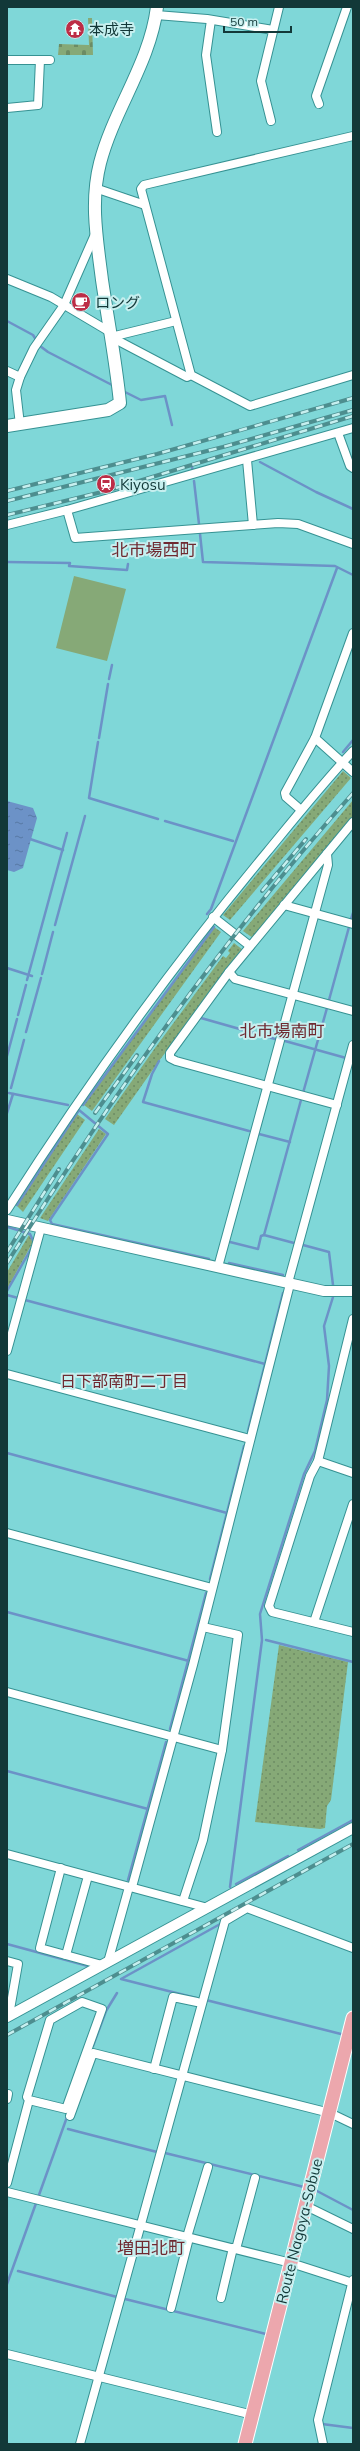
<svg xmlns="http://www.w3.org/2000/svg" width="360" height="2451" viewBox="0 0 360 2451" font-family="Mulish,'Noto Sans JP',sans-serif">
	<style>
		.grass { fill: url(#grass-dots) }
		.cemetery { fill: url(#cemetery-stones) }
		.green { fill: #86a977 }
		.water { fill: url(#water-ripples) }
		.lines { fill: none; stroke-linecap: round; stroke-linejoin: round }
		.stream { stroke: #6c92c7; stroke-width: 2.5 }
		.minor-casing { stroke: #369293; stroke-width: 10 }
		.tertiary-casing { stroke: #369293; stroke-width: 12 }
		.secondary-casing { stroke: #369293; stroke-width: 14 }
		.primary-casing { stroke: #fff; stroke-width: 15 }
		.minor { stroke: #fff; stroke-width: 8 }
		.tertiary { stroke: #fff; stroke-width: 10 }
		.secondary { stroke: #fff; stroke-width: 12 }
		.primary { stroke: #eca7ad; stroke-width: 13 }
		.rail-casing { stroke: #4d8e8f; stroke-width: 4 }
		.rail { stroke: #c6efef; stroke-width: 2.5; stroke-dasharray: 8; stroke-linecap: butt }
		.labels { text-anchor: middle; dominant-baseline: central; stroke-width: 4; stroke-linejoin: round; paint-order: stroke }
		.poi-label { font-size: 15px; fill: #123838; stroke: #c6efef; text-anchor: start }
		.street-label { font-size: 15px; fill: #123838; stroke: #c6efef }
		.neighbourhood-label { font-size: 16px; fill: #6f2930; stroke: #c6efef }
		.quarter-label { font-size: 17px; fill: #6f2930; stroke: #c6efef }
	</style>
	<defs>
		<pattern id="grass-dots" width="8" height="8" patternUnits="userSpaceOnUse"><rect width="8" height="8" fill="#86a977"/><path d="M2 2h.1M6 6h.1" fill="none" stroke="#6c8b63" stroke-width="1.8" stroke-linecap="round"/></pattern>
		<pattern id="cemetery-stones" width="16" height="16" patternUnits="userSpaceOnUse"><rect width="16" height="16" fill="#86a977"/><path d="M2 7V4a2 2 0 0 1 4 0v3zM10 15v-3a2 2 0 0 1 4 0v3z" fill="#6c8b63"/></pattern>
		<pattern id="water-ripples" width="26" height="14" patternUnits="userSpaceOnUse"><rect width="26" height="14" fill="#6c92c7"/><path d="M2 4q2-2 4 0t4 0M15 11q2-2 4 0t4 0" fill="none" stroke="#5778a3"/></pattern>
	</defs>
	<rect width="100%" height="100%" fill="#7fd7d8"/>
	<g class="grass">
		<path d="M343,771L351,778L230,920L223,915Z"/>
		<path d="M353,800V817L253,938L243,931Z"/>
		<path d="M214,927L221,932L92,1111L84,1105Z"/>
		<path d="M234,943L243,950L159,1061L114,1125L105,1119L155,1048L223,956L226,958L230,953L228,951Z"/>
		<path d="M77,1114L85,1120L23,1212L17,1206Z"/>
		<path d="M99,1129L106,1134L48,1221L40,1218Z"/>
		<path d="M29,1235L33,1242L7,1289V1272Z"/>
		<path d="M279,1645L348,1662L331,1800L327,1806L325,1828L320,1829L255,1822Z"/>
	</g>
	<path class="cemetery" d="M88,18H92L93,55H58L59,44L89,45Z"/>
	<path class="green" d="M74,576L126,589L107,661L56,648Z"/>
	<path class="water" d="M7,801L33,808L37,818L23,868L14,872L7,870Z"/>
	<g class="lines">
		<g class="stream">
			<path d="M7,321L33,335L40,346L48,352L112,385"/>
			<path d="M123,391L141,400L165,396L172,425"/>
			<path d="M260,462L316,492L353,509"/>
			<path d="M192,467L193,472"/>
			<path d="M194,481L199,524"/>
			<path d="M200,534L203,562L335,566L353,575"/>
			<path d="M7,562L70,563L69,566L127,570L128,564"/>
			<path d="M109,679L112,665"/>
			<path d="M99,738L108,684"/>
			<path d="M98,742L89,798L158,819"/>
			<path d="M343,752L353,740"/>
			<path d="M165,821L233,841"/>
			<path d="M30,839L63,850"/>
			<path d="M207,914L211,909L337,568"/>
			<path d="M351,919L353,913"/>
			<path d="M55,925L85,816"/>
			<path d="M7,968L32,976"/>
			<path d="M42,974L53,932"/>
			<path d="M27,980L67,833"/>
			<path d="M329,1000L349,927"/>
			<path d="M18,1015L26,985"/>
			<path d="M201,1018L275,1039"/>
			<path d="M26,1032L41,978"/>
			<path d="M285,1041L346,1058"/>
			<path d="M7,1056L17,1019"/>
			<path d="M159,1061L152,1074L143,1102L249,1131"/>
			<path d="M11,1088L24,1040"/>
			<path d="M9,1093L68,1105"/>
			<path d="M303,1093L327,1008"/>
			<path d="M83,1105L214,927"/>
			<path d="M7,1113L13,1094"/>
			<path d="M259,1134L290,1142"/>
			<path d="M17,1205L79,1110L108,1134L50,1220L52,1224L209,1259"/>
			<path d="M8,1227L30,1234L34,1243"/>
			<path d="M230,1242L258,1249L261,1236L264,1235"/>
			<path d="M294,1243L264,1235L301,1100"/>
			<path d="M303,1245L329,1252L333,1285"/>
			<path d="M229,1263L283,1275"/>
			<path d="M7,1291L32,1247"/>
			<path d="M7,1295L18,1298"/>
			<path d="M25,1300L265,1364"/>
			<path d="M248,1431L283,1293"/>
			<path d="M7,1453L227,1513"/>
			<path d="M210,1579L244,1446"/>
			<path d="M7,1612L189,1661"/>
			<path d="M266,1640L353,1662"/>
			<path d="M170,1729L206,1593"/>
			<path d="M7,1771L148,1809"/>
			<path d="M298,1850L353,1820"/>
			<path d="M128,1880L166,1742"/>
			<path d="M236,1884L288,1856"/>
			<path d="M230,1887L262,1640L260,1614L304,1474L315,1451L327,1400L329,1366L324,1326L333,1297"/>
			<path d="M7,1944L88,1966"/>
			<path d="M200,1999L121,1979L222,1923"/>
			<path d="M206,2000L341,2034"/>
			<path d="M93,2046L106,2011L117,1993"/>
			<path d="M68,2129L157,2152"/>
			<path d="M165,2153L304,2187"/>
			<path d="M317,2191L353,2210"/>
			<path d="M18,2271L117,2297"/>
			<path d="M7,2284L67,2117"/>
			<path d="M125,2299L266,2334"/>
			<path d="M322,2424L353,2428"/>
		</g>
		<g class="minor-casing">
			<g id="minor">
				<path d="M156,15L207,19L273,30"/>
				<path d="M211,20L206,55L217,132"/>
				<path d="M7,60H50"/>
				<path d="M319,104L316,96L347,7"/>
				<path d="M7,108L38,105L40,60"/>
				<path d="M271,121L261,81L279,7"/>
				<path d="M353,136L144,185L141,189L191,375L250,406L353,375"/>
				<path d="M95,188L145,205"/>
				<path d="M7,279L51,297L110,332"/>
				<path d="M111,337L187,377L191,375"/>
				<path d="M111,337L176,321"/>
				<path d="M7,371L20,377"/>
				<path d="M20,425L16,390L20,377L34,348L64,305L96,232"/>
				<path d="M338,433L350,466L353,468"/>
				<path d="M247,460L253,525"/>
				<path d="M67,510L75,538L278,523L298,524L353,544"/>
				<path d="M7,525L67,510L353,428"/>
				<path d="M315,738L353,772"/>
				<path d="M301,810L286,797L285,793L315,738L353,633"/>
				<path d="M284,905L353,924"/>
				<path d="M213,917L250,946"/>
				<path d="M229,972L235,979L353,1011"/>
				<path d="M337,1105L176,1061L170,1058V1053L229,972L353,822"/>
				<path d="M7,1210C86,1086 172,966 267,852C295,818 323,783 353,751"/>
				<path d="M218,1267L328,865L327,854"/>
				<path d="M288,1283L353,1045"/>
				<path d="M353,1319L318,1461L310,1476L269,1606L272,1612L353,1632"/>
				<path d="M7,1351L41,1228"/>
				<path d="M7,1374L250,1439"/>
				<path d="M318,1461L353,1473"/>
				<path d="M7,1533L212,1588"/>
				<path d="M314,1622L353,1504"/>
				<path d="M7,1692L222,1750"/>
				<path d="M7,1854L208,1908"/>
				<path d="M61,1868L40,1948L102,1965"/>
				<path d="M132,1887L193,1665L290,1284"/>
				<path d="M183,1901L203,1840L222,1750L238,1635L203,1627"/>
				<path d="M66,1955L88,1876"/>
				<path d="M7,1961L18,1964L9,2015H7"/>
				<path d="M108,1962L129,1887"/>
				<path d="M154,2069L173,1997L197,2002"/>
				<path d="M7,2099L8,2094"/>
				<path d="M70,2116L93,2053L330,2113L353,2124"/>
				<path d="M7,2183L29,2100L27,2097L50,2020L82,2002L102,2009L66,2109L29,2100"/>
				<path d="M7,2192L291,2263L353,2283"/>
				<path d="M306,2206L353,2229"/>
				<path d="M187,2237L208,2167"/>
				<path d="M236,2249L255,2178"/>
				<path d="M221,2298L233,2248"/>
				<path d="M171,2308L189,2238"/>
				<path d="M7,2354L253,2415"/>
				<path d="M80,2444L225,1921L247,1908L353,1948"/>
				<path d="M323,2444L318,2420L353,2280"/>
			</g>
		</g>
		<g class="tertiary-casing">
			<g id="tertiary">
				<path d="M7,1220L324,1291H353"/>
				<path d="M7,2017L353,1828"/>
			</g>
		</g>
		<g class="secondary-casing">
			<path id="secondary" d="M7,426L108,410L120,403C116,362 108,321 102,280C97,240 90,202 100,163C114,109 150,63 157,7"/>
		</g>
		<g class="primary-casing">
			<path id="primary" d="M245,2444L353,2018"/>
		</g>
		<use href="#minor" class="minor"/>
		<use href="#tertiary" class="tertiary"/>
		<use href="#secondary" class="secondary"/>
		<use href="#primary" class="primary"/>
		<g class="rail-casing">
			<g id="rail">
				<path d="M7,491L157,454L353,398"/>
				<path d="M7,501L223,447L353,410"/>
				<path d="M7,515L106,491L353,416"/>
				<path d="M262,891L306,839"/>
				<path d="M95,1113L137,1055"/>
				<path d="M7,1252L59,1169"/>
				<path d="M7,1263C111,1097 222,940 353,793"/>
				<path d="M7,2035L353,1844"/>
			</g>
		</g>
		<use href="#rail" class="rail"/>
	</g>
	<defs>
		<g id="temple-disc" transform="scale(1)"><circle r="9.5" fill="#bd2d46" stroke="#c6efef"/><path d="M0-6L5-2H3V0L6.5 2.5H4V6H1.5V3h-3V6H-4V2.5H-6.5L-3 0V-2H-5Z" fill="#fff"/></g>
		<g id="cafe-disc" transform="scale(1)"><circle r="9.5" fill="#bd2d46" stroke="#c6efef"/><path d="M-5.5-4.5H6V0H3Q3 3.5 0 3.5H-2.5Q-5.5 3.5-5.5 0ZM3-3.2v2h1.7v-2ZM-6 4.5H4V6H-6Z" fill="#fff"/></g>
		<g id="station-disc" transform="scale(1)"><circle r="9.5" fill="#bd2d46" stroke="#c6efef"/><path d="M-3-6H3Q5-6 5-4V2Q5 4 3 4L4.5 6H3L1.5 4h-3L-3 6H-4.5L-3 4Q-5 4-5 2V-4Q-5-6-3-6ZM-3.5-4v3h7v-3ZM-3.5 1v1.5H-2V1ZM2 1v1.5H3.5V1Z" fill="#fff"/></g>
	</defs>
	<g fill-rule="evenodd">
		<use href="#temple-disc" x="75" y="29"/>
		<use href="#cafe-disc" x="81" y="302"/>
		<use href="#station-disc" x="106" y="484"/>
	</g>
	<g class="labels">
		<g class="poi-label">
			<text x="89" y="29">本成寺</text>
			<text x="95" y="302">ロング</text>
			<text x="120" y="484">Kiyosu</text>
		</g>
		<g class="street-label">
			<text transform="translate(299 2231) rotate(-76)">Route Nagoya-Sobue</text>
		</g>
		<g class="neighbourhood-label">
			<text x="124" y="1381">日下部南町二丁目</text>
		</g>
		<g class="quarter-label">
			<text x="154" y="549">北市場西町</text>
			<text x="282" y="1030">北市場南町</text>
			<text x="151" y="2247">増田北町</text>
		</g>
	</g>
	<rect width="360" height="2451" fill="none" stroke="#123838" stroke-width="16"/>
	<path d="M224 26v6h67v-6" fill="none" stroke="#123838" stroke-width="2"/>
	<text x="230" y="26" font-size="12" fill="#123838" stroke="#c6efef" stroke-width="3" paint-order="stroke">50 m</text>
</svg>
